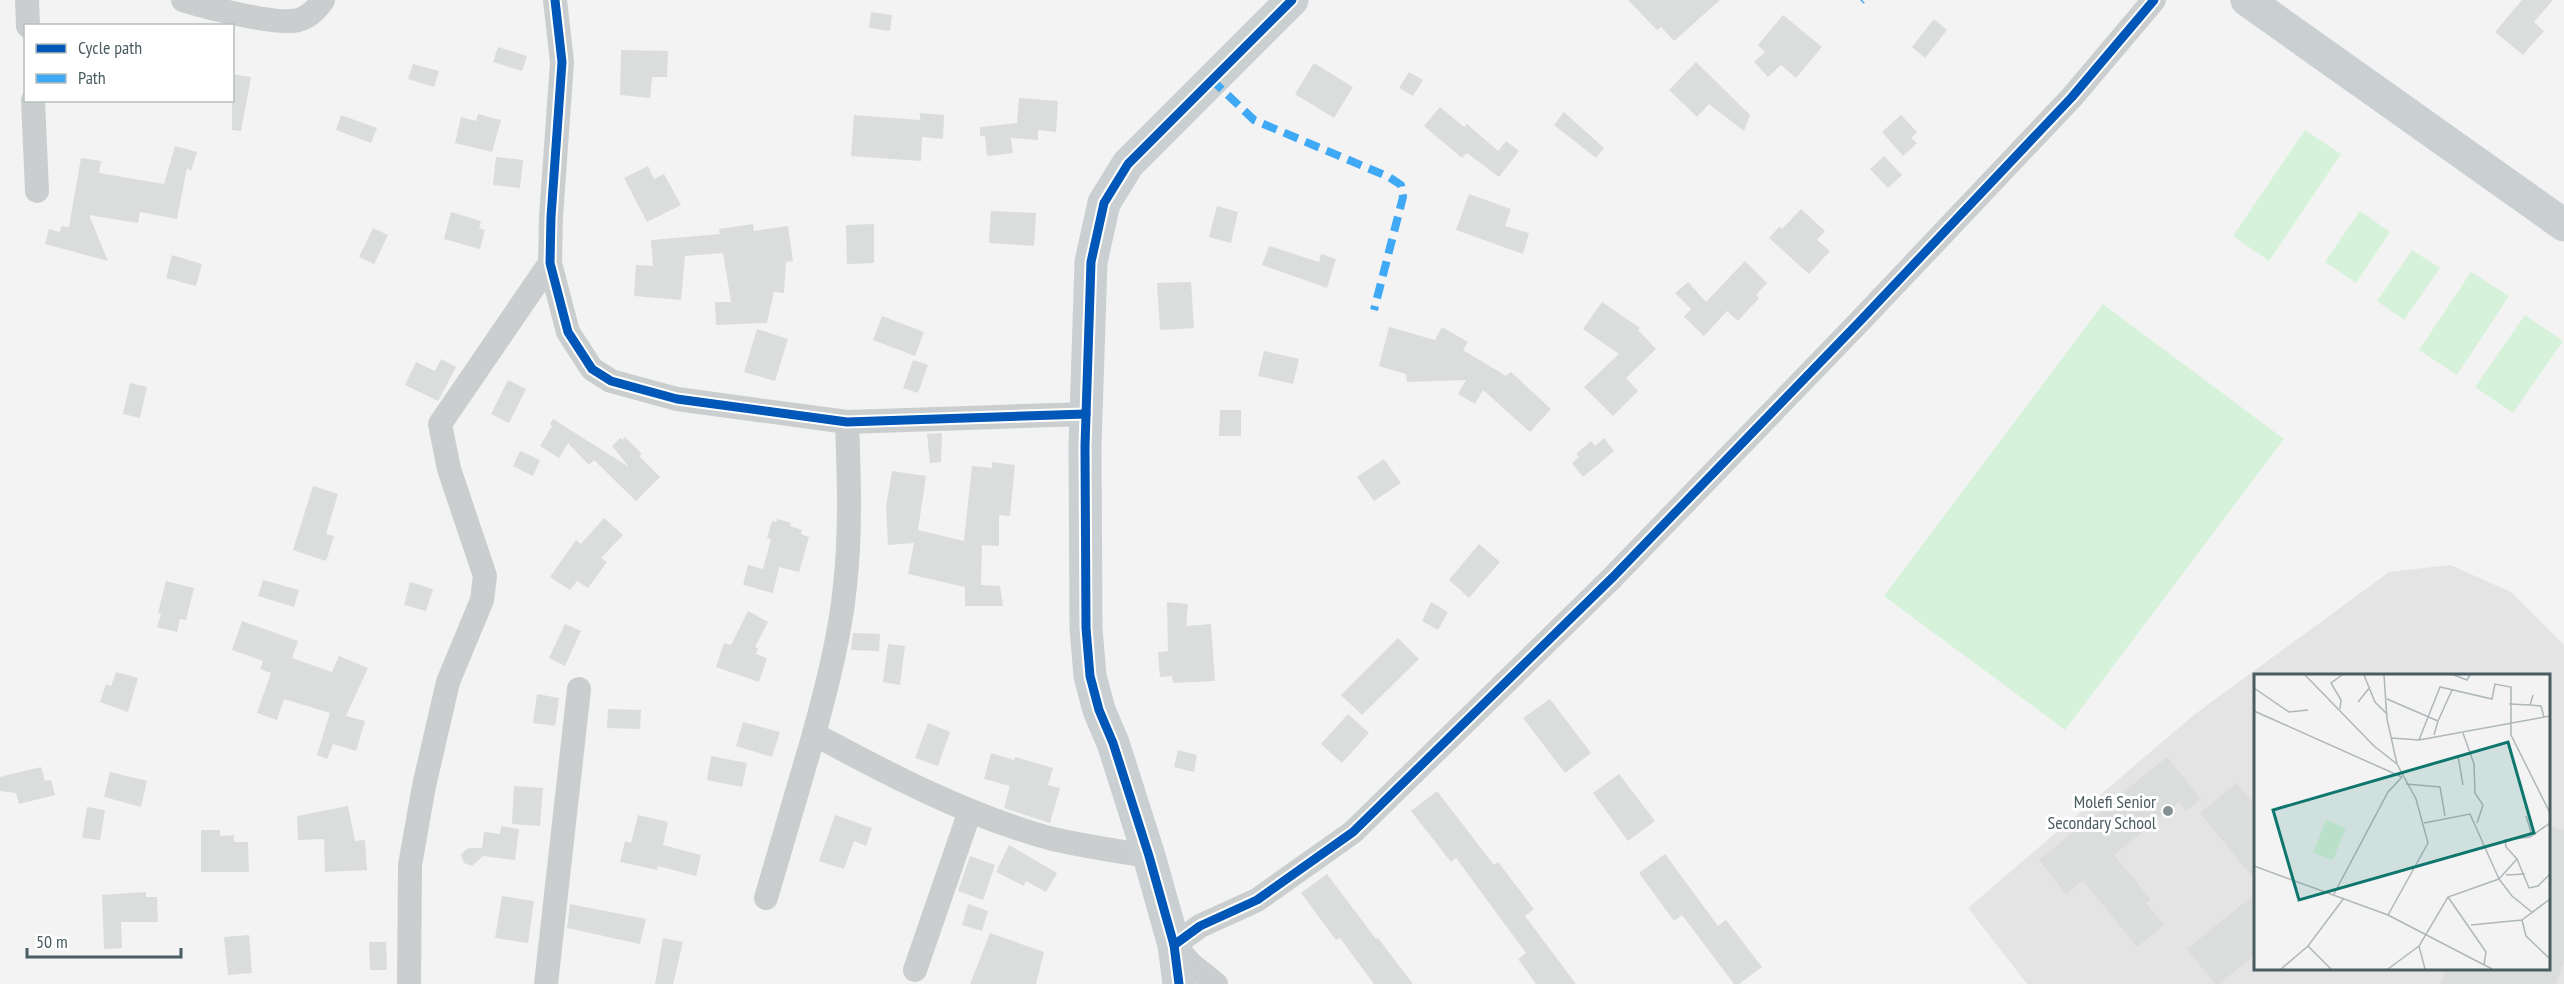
<svg xmlns="http://www.w3.org/2000/svg" width="2564" height="984" viewBox="0 0 2564 984" font-family="'PT Sans Narrow',sans-serif">
	<style>
		.education { fill: #e5e4e5; fill-rule: evenodd }
		.green { fill: #d7f2da }
		.building { fill: #dbdcdc }
		.lines { fill: none; stroke-linecap: round; stroke-linejoin: round }
		.street { stroke: #cacecf; stroke-width: 24 }
		.secondary { stroke: #cacfd1; stroke-width: 33 }
		.quiet { stroke: #3fa9f5; stroke-width: 8; stroke-dasharray: 15 8; stroke-linecap: butt }
		.cycleway-casing { stroke: #fff; stroke-width: 13 }
		.cycleway { stroke: #0057b8; stroke-width: 9 }
		.poi-dot { fill: #849194; stroke: #fff; stroke-width: 2 }
		.labels { text-anchor: middle; dominant-baseline: central; stroke-width: 6; stroke-linejoin: round; paint-order: stroke }
		.poi-label { font-size: 18px; fill: #495c61; stroke: #fff; text-anchor: end }
		.inset-road { fill: none; stroke: #afb7b9; stroke-width: 1.5 }
		.view { fill: #0f766e; fill-opacity: 0.15; stroke: #0f766e; stroke-width: 3 }
		.inset-edge { fill: none; stroke: #495c61; stroke-width: 3 }
	</style>
	<rect width="100%" height="100%" fill="#f3f3f3"/>
	<path class="education" d="M2450,565L2511,592L2564,645V984H2027L1968,908L2195,714L2389,572ZM2255,675H2548V968H2255Z"/>
	<g class="green">
		<path d="M2305,130L2341,154L2269,261L2233,236Z"/>
		<path d="M2360,211L2390,232L2356,283L2325,262Z"/>
		<path d="M2412,250L2440,268L2404,320L2377,301Z"/>
		<path d="M2471,272L2509,296L2457,375L2419,350Z"/>
		<path d="M2103,304L2284,439L2065,730L1884,596Z"/>
		<path d="M2525,315L2563,341L2513,413L2475,387Z"/>
	</g>
	<g class="building">
		<path d="M1628,0H1720L1674,41L1661,27L1657,30Z"/>
		<path d="M2522,0H2553L2534,22L2544,31L2523,55L2495,32Z"/>
		<path d="M871,12L892,15L890,31L869,28Z"/>
		<path d="M1783,15L1822,47L1796,78L1781,65L1768,77L1754,62L1765,52L1758,45Z"/>
		<path d="M1934,19L1947,30L1925,58L1912,47Z"/>
		<path d="M498,47L527,56L522,71L493,62Z"/>
		<path d="M621,50L668,51L667,77H652L650,98L620,95Z"/>
		<path d="M1696,62L1750,115L1744,131L1709,104L1697,117L1669,90Z"/>
		<path d="M1314,63L1353,87L1334,118L1295,94Z"/>
		<path d="M413,64L439,71L434,87L408,79Z"/>
		<path d="M1409,72L1423,80L1413,96L1399,88Z"/>
		<path d="M232,74L251,77L241,131L232,130Z"/>
		<path d="M1019,98L1058,101L1056,132L1038,130V140L1011,138L1013,153L987,156L985,136H980V127L1017,123Z"/>
		<path d="M1440,107L1464,127L1467,124L1498,151L1506,141L1519,151L1499,177L1467,153L1462,158L1424,126Z"/>
		<path d="M1564,112L1604,148L1596,158L1554,125Z"/>
		<path d="M920,113L944,115L943,139L922,137L921,161L851,156L854,115L920,120Z"/>
		<path d="M478,114L501,120L492,152L455,143L461,117L476,121Z"/>
		<path d="M341,115L377,128L371,143L336,130Z"/>
		<path d="M1901,115L1917,132L1911,138L1917,143L1903,156L1882,132Z"/>
		<path d="M175,146L197,152L191,171L187,168L177,219L140,212L138,223L89,215L108,261L45,244L49,229L60,232L61,226L69,227L81,158L101,161L99,173L164,184Z"/>
		<path d="M1884,156L1902,175L1888,188L1870,169Z"/>
		<path d="M496,157L523,160L520,188L493,185Z"/>
		<path d="M648,166L654,179L664,174L681,205L647,222L624,178Z"/>
		<path d="M1469,194L1511,209L1505,226L1529,233L1523,254L1456,230Z"/>
		<path d="M1217,206L1238,212L1231,243L1209,237Z"/>
		<path d="M1801,209L1825,231L1817,240L1830,251L1809,274L1769,238L1780,226L1782,229Z"/>
		<path d="M991,211L1036,213L1034,246L989,243Z"/>
		<path d="M451,212L481,221L479,228L485,230L480,249L444,239Z"/>
		<path d="M753,224L754,231L788,226L793,261L786,262L784,293L774,292L767,323L716,325L715,302H731L723,253L685,256L681,300L634,296L636,265L653,266L651,240L720,234L719,229Z"/>
		<path d="M874,224V263L847,264L846,225Z"/>
		<path d="M373,228L388,235L374,264L359,257Z"/>
		<path d="M1269,246L1319,262L1321,254L1336,259L1327,288L1262,265Z"/>
		<path d="M172,255L202,264L196,286L166,278Z"/>
		<path d="M1745,261L1767,283L1756,295L1759,298L1738,321L1727,311L1704,336L1684,317L1691,309L1675,293L1688,282L1706,302Z"/>
		<path d="M1191,282L1194,328L1160,330L1157,283Z"/>
		<path d="M1602,302L1640,328L1638,330L1656,349L1626,378L1638,391L1613,416L1584,387L1619,354L1583,329Z"/>
		<path d="M882,316L924,332L915,356L873,340Z"/>
		<path d="M1389,327L1435,340L1442,327L1468,342L1463,350L1506,376L1511,372L1551,409L1530,432L1483,390L1475,404L1458,394L1466,380L1407,382L1406,374L1379,366Z"/>
		<path d="M757,329L788,339L775,381L744,372Z"/>
		<path d="M1264,351L1299,359L1293,384L1258,376Z"/>
		<path d="M441,359L456,367L438,401L405,385L416,362L435,371Z"/>
		<path d="M913,360L928,365L918,393L903,388Z"/>
		<path d="M508,380L526,389L509,423L491,414Z"/>
		<path d="M130,383L147,387L140,418L123,414Z"/>
		<path d="M1220,410H1241V436H1219Z"/>
		<path d="M553,419L629,467L612,446L620,438L622,440L625,437L642,454L639,456L660,477L636,501L594,460L589,465L568,443L559,458L540,446L552,426L550,424Z"/>
		<path d="M942,433L941,462L930,463L927,434Z"/>
		<path d="M1604,438L1614,451L1583,477L1572,463L1579,457L1576,454L1591,441L1595,446Z"/>
		<path d="M520,451L540,460L533,476L513,466Z"/>
		<path d="M1384,459L1401,483L1374,501L1357,477Z"/>
		<path d="M992,462L1015,465L1010,516L999,515V546L982,545L981,585L1000,586L1003,606H965V587L908,574L914,543L888,545L886,507L892,471L926,476L918,530L964,541L972,466L992,468Z"/>
		<path d="M313,486L338,494L326,534L334,536L326,561L293,550Z"/>
		<path d="M604,518L623,535L601,558L607,562L588,588L577,581L570,590L550,577L576,540L581,544Z"/>
		<path d="M777,519L791,523L790,526L802,530L801,534L809,537L799,572L779,567L773,593L743,585L748,565L763,569L771,539L767,538L772,521L776,522Z"/>
		<path d="M1479,544L1500,562L1469,598L1449,580Z"/>
		<path d="M263,580L299,590L294,607L258,596Z"/>
		<path d="M166,581L194,588L186,620L180,619L177,632L157,627L161,614L158,613Z"/>
		<path d="M410,582L433,589L426,611L404,605Z"/>
		<path d="M1167,602L1188,604L1186,626L1211,624L1215,681L1173,683L1172,676L1160,677L1158,652L1168,651Z"/>
		<path d="M1431,602L1448,612L1438,630L1422,621Z"/>
		<path d="M748,611L768,622L755,647L758,648L756,654L767,658L759,682L716,667L724,643L731,645Z"/>
		<path d="M242,621L298,641L292,658L332,672L339,656L368,668L346,716L365,721L356,751L333,744L327,759L317,755L330,713L284,699L277,720L257,713L271,673L260,669L263,661L232,650Z"/>
		<path d="M565,624L581,631L565,666L549,658Z"/>
		<path d="M853,633L880,634L879,651L851,650Z"/>
		<path d="M1398,638L1419,659L1362,715L1341,695Z"/>
		<path d="M888,644L905,646L900,685L883,682Z"/>
		<path d="M116,672L138,678L128,712L100,702L106,684L111,686Z"/>
		<path d="M537,694L559,698L555,726L533,723Z"/>
		<path d="M1550,699L1591,753L1565,773L1523,718Z"/>
		<path d="M608,709L641,710L640,729L607,728Z"/>
		<path d="M1348,714L1369,733L1342,763L1321,744Z"/>
		<path d="M743,722L780,732L772,757L736,746Z"/>
		<path d="M928,723L950,732L938,766L915,758Z"/>
		<path d="M1178,750L1197,755L1194,772L1174,767Z"/>
		<path d="M991,753L1014,760L1015,757L1053,768L1048,785L1060,788L1050,823L1004,808L1010,786L984,779Z"/>
		<path d="M711,756L747,763L742,787L707,780Z"/>
		<path d="M2167,757L2201,799L2186,811L2179,802L2114,855L2151,900L2146,903L2164,925L2137,947L2083,880L2066,894L2039,860Z"/>
		<path d="M41,767L45,781L51,780L55,795L19,804L16,793L0,791V777Z"/>
		<path d="M110,772L147,781L141,807L104,797Z"/>
		<path d="M1619,774L1655,821L1628,841L1593,793Z"/>
		<path d="M2237,783L2255,805V880L2200,813Z"/>
		<path d="M514,786L543,788L540,826L512,824Z"/>
		<path d="M1437,791L1494,865L1498,862L1534,909L1525,916L1576,984H1536L1518,959L1526,953L1456,858L1451,862L1411,811Z"/>
		<path d="M348,806L355,841L365,840L367,870L325,872L324,839L298,840L297,816Z"/>
		<path d="M87,807L105,810L100,840L82,838Z"/>
		<path d="M638,815L668,822L663,845L701,855L696,876L658,866L657,870L620,862L625,841L631,843Z"/>
		<path d="M835,815L872,828L866,846L854,841L844,869L819,861Z"/>
		<path d="M2547,825L2564,830V961L2556,984H2440L2446,968H2547Z"/>
		<path d="M501,826L519,829L515,860L483,856L472,866L464,863L461,855L464,851L469,848H482L484,832L500,834Z"/>
		<path d="M201,830H220V836L234,835V842H248L249,872H201Z"/>
		<path d="M1009,845L1057,873L1046,892L1026,881L1024,886L996,872Z"/>
		<path d="M1665,854L1718,926L1726,920L1762,967L1739,984H1734L1682,915L1674,921L1639,873Z"/>
		<path d="M970,856L995,865L983,900L958,891Z"/>
		<path d="M1327,874L1376,939L1378,938L1413,984H1374L1340,938L1336,940L1301,893Z"/>
		<path d="M146,892V897H157L158,922H121L122,948L104,949L102,895Z"/>
		<path d="M2255,894V955L2219,984H2215L2187,949Z"/>
		<path d="M502,896L534,901L528,943L495,938Z"/>
		<path d="M570,904L646,919L640,944L567,928Z"/>
		<path d="M968,904L988,911L982,931L962,925Z"/>
		<path d="M990,933L1044,952L1036,984H970Z"/>
		<path d="M249,935L252,973L228,975L224,937Z"/>
		<path d="M663,938L683,942L673,984H655Z"/>
		<path d="M369,942H386L387,970H370Z"/>
	</g>
	<g class="lines">
		<g class="street">
			<path d="M27,0L28,26"/>
			<path d="M183,0C205,7 278,26 298,20C309,17 317,9 323,0"/>
			<path d="M555,0L562,62L551,217L550,263L568,332L592,369L611,381L677,399L847,422L1086,414"/>
			<path d="M33,100L37,191"/>
			<path d="M847,422C849,477 851,532 845,586C840,636 827,686 814,734C890,775 966,815 1049,838C1082,846 1116,851 1149,856"/>
			<path d="M766,898L814,734"/>
			<path d="M915,970L970,811"/>
			<path d="M409,984L410,865L424,786L448,682L482,600L485,576L449,469L440,424L550,263"/>
			<path d="M546,984L579,689"/>
			<path d="M1216,984L1191,964L1174,945L1200,926L1257,900L1353,832L1612,578L1861,320L2072,97L2154,0"/>
		</g>
		<g class="secondary">
			<path d="M2247,0L2564,225"/>
			<path d="M1179,984L1174,945L1149,856L1113,743L1099,710L1090,676L1086,628L1085,446L1091,262L1104,203L1128,164L1292,0"/>
		</g>
		<g class="quiet">
			<path d="M1861,1L1862,0"/>
			<path d="M1211,79L1254,120L1389,177L1401,185L1403,197L1374,310"/>
		</g>
		<g class="cycleway-casing">
			<g id="cycleway">
				<path d="M555,0L562,62L551,217L550,263L568,332L592,369L611,381L677,399L847,422L1086,414"/>
				<path d="M1174,945L1200,926L1257,900L1353,832L1612,578L1861,320L2072,97L2154,0"/>
				<path d="M1179,984L1174,945L1149,856L1113,743L1099,710L1090,676L1086,628L1085,446L1091,262L1104,203L1128,164L1292,0"/>
			</g>
		</g>
		<use href="#cycleway" class="cycleway"/>
	</g>
	<circle class="poi-dot" cx="2168" cy="811" r="6"/>
	<g class="labels">
		<g class="poi-label">
			<text x="2156" y="801">Molefi Senior<tspan x="2156" dy="21">Secondary School</tspan></text>
		</g>
	</g>
	<g transform="translate(2254 674)">
		<rect width="296" height="296" fill="#f3f3f3"/>
		<path d="M72,146L92,154L79,186L59,179Z" fill="#d7f2da"/>
		<path class="inset-road" d="M51,1L120,72L143,90M110,1L121,28L132,39M130,1L133,45L143,90L162,125L174,169L134,241M200,1L213,6L216,1M0,14L35,38L54,36M133,25L184,47L180,61M104,28L116,13M255,30L276,31L279,21M276,31L287,32L290,43M86,35L87,26L77,9L88,1M0,37L148,103M184,47L198,16M209,59L220,90L221,119L229,131L223,149M137,64L165,66L296,42M165,66L186,13L238,25L241,10L257,13V61L296,139M204,82L209,111M152,110L186,113L191,142M272,142L278,161M170,149L216,140L245,205L263,185L252,173L251,166L276,163L296,149M263,185L275,214L284,212L296,200M0,192L134,241L238,295M252,201L271,200M80,220L134,118L148,103M194,223L232,278L230,291M296,225L268,246L272,262L296,285M217,251L268,246M54,272L77,295M27,295L54,272L90,224M134,295L165,272M171,295L165,272L194,223L245,205L258,222L279,239"/>
		<path class="view" d="M254,68L280,159L45,226L19,136Z"/>
		<rect width="296" height="296" class="inset-edge"/>
	</g>
	<rect x="24" y="24" width="210" height="78" fill="#ffffff" stroke="#b6bec0" stroke-width="1.5"/>
	<rect x="36" y="44" width="30" height="9" fill="#0057b8" stroke="#b6bec0" stroke-width="1.5"/>
	<text x="78" y="54" font-size="18" fill="#495c61">Cycle path</text>
	<rect x="36" y="74" width="30" height="9" fill="#3fa9f5" stroke="#b6bec0" stroke-width="1.5"/>
	<text x="78" y="84" font-size="18" fill="#495c61">Path</text>
	<path d="M27 948v9h154v-9" fill="none" stroke="#495c61" stroke-width="3"/>
	<text x="36" y="948" font-size="18" fill="#495c61" stroke="#ffffff" stroke-width="4.5" paint-order="stroke">50 m</text>
</svg>
